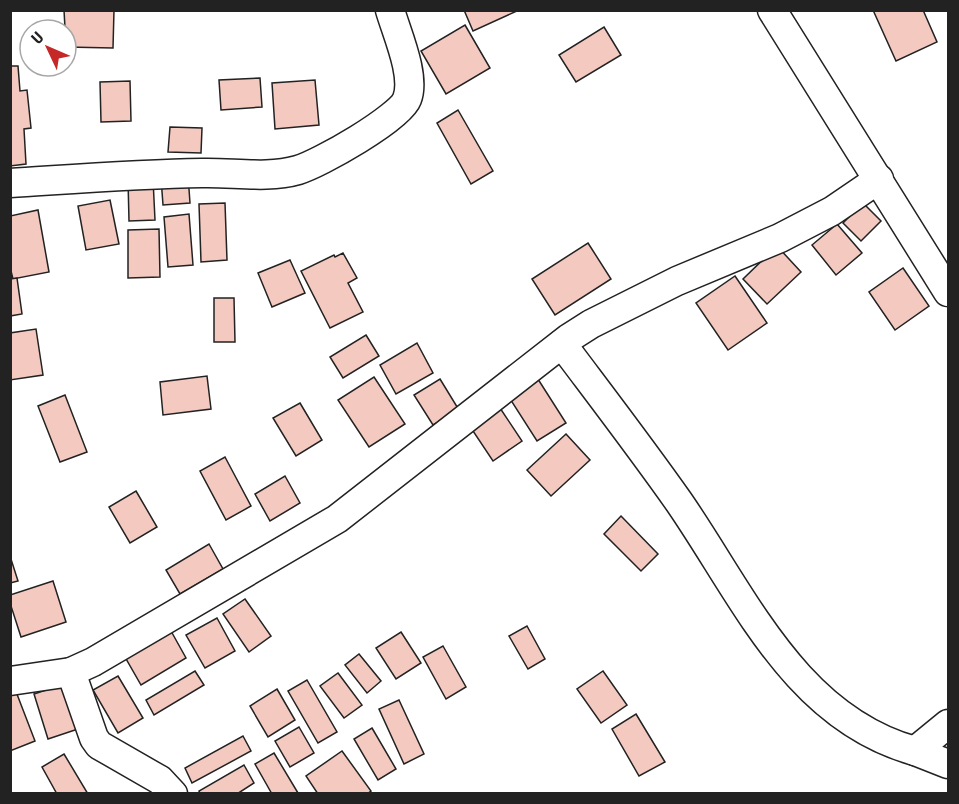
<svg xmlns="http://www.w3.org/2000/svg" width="959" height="804" viewBox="0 0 959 804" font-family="'Roboto Condensed',sans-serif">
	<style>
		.building { fill: #f3c9c0; stroke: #222; stroke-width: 1.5 }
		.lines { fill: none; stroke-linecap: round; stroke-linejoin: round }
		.street-casing { stroke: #222; stroke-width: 31 }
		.street { stroke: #fff; stroke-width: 28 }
	</style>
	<rect width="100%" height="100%" fill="#fff"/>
	<g class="building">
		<path d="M64,10H114L113,48L66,47Z"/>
		<path d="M464,10H519L473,31Z"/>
		<path d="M873,10H923L937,42L896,61Z"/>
		<path d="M465,25L490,68L446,94L421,51Z"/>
		<path d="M604,27L621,55L576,82L559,55Z"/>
		<path d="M10,66H18L20,91L27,90L31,128L24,129L26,164L10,166Z"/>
		<path d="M260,78L262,107L221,110L219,80Z"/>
		<path d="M315,80L319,125L275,129L272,83Z"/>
		<path d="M130,81L131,121L101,122L100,82Z"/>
		<path d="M458,110L493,171L471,184L437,123Z"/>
		<path d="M170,127L202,128L201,153L168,152Z"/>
		<path d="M188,175L190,203L163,205L161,178Z"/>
		<path d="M153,179L155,220L129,221L128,180Z"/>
		<path d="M110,200L119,244L86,250L78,206Z"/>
		<path d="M225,203L227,260L201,262L199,204Z"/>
		<path d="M863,203L881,221L861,241L843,223Z"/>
		<path d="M38,210L49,272L13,279L10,267V216Z"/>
		<path d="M189,214L193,265L168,267L164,217Z"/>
		<path d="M837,224L862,253L836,275L812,245Z"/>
		<path d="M159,229L160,277L128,278V230Z"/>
		<path d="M588,243L611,279L555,315L532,279Z"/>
		<path d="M777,246L801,272L767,304L743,279Z"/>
		<path d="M343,253L357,278L348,283L363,312L330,328L301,271L334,255L335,257Z"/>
		<path d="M290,260L305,293L272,307L258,273Z"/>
		<path d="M903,268L929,306L895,330L869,292Z"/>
		<path d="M735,276L767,323L728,350L696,303Z"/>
		<path d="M17,278L22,314L10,316V279Z"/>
		<path d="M214,298H234L235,342H214Z"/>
		<path d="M36,329L43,375L10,380V333Z"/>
		<path d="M366,335L379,356L343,378L330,357Z"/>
		<path d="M417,343L433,373L396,394L380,365Z"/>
		<path d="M207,376L211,409L163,415L160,382Z"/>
		<path d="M536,376L566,423L537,441L507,394Z"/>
		<path d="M374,377L405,424L369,447L338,400Z"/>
		<path d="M440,379L459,410L433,425L414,395Z"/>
		<path d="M65,395L87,452L60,462L38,406Z"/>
		<path d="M300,403L322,440L296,456L273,418Z"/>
		<path d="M500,408L522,441L493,461L471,428Z"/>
		<path d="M566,434L590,460L551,496L527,470Z"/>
		<path d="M225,457L251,506L226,520L200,471Z"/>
		<path d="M285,476L300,503L270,521L255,494Z"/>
		<path d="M136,491L157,527L130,543L109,507Z"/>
		<path d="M621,516L658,554L641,571L604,534Z"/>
		<path d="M209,544L223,569L180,594L166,570Z"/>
		<path d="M10,556L18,581L10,583Z"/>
		<path d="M53,581L66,622L21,637L10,603V595Z"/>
		<path d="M245,599L271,636L249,652L223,614Z"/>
		<path d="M217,618L235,651L205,668L186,635Z"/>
		<path d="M527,626L545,659L528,669L509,636Z"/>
		<path d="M171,631L186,658L141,685L125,657Z"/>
		<path d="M401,632L421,663L396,679L376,648Z"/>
		<path d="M443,646L466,687L446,699L423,657Z"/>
		<path d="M359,654L381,681L367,693L345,665Z"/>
		<path d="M195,671L204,685L154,715L146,700Z"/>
		<path d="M603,671L627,705L601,723L577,689Z"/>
		<path d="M338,673L362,705L344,718L320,686Z"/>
		<path d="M118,676L143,718L118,733L93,690Z"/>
		<path d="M307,680L337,732L318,743L288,691Z"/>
		<path d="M70,682L84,727L48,739L34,694Z"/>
		<path d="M15,689L35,741L10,751V691Z"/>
		<path d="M277,689L295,720L268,737L250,706Z"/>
		<path d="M399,700L424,754L404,764L379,709Z"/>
		<path d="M636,714L665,762L639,776L612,729Z"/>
		<path d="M299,727L314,753L290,767L275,741Z"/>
		<path d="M372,728L396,769L378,780L354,739Z"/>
		<path d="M243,736L251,751L192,783L185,768Z"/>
		<path d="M342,751L371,791L367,794H318L306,776Z"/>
		<path d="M274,753L298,793L297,794H272L255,764Z"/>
		<path d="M64,754L88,794H57L42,767Z"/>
		<path d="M244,765L254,783L237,794H200L199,791Z"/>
	</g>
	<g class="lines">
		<g class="street-casing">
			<g id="street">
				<path d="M772,10L948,292"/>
				<path d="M10,183C74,179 138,174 202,173C233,172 267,179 298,170C319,164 400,118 407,99C416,76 397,34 390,10"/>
				<path d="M562,344C601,396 641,448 679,502C744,596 795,718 915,751"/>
				<path d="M71,672L94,738L99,745L160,780L173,794"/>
				<path d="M10,681L71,672L93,662L337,519L569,338L591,324L677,281L780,238L832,211L879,179"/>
				<path d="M948,724L915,751L948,764"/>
			</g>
		</g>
		<use href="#street" class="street"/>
	</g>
	<rect width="959" height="804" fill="none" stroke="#222222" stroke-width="24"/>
	<g transform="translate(48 48) rotate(314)"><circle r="28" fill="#ffffff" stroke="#a7a7a7" stroke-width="1.5"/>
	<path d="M0-4.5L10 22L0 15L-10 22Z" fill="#c62828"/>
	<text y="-9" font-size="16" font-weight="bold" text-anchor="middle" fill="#222222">U</text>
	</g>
</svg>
